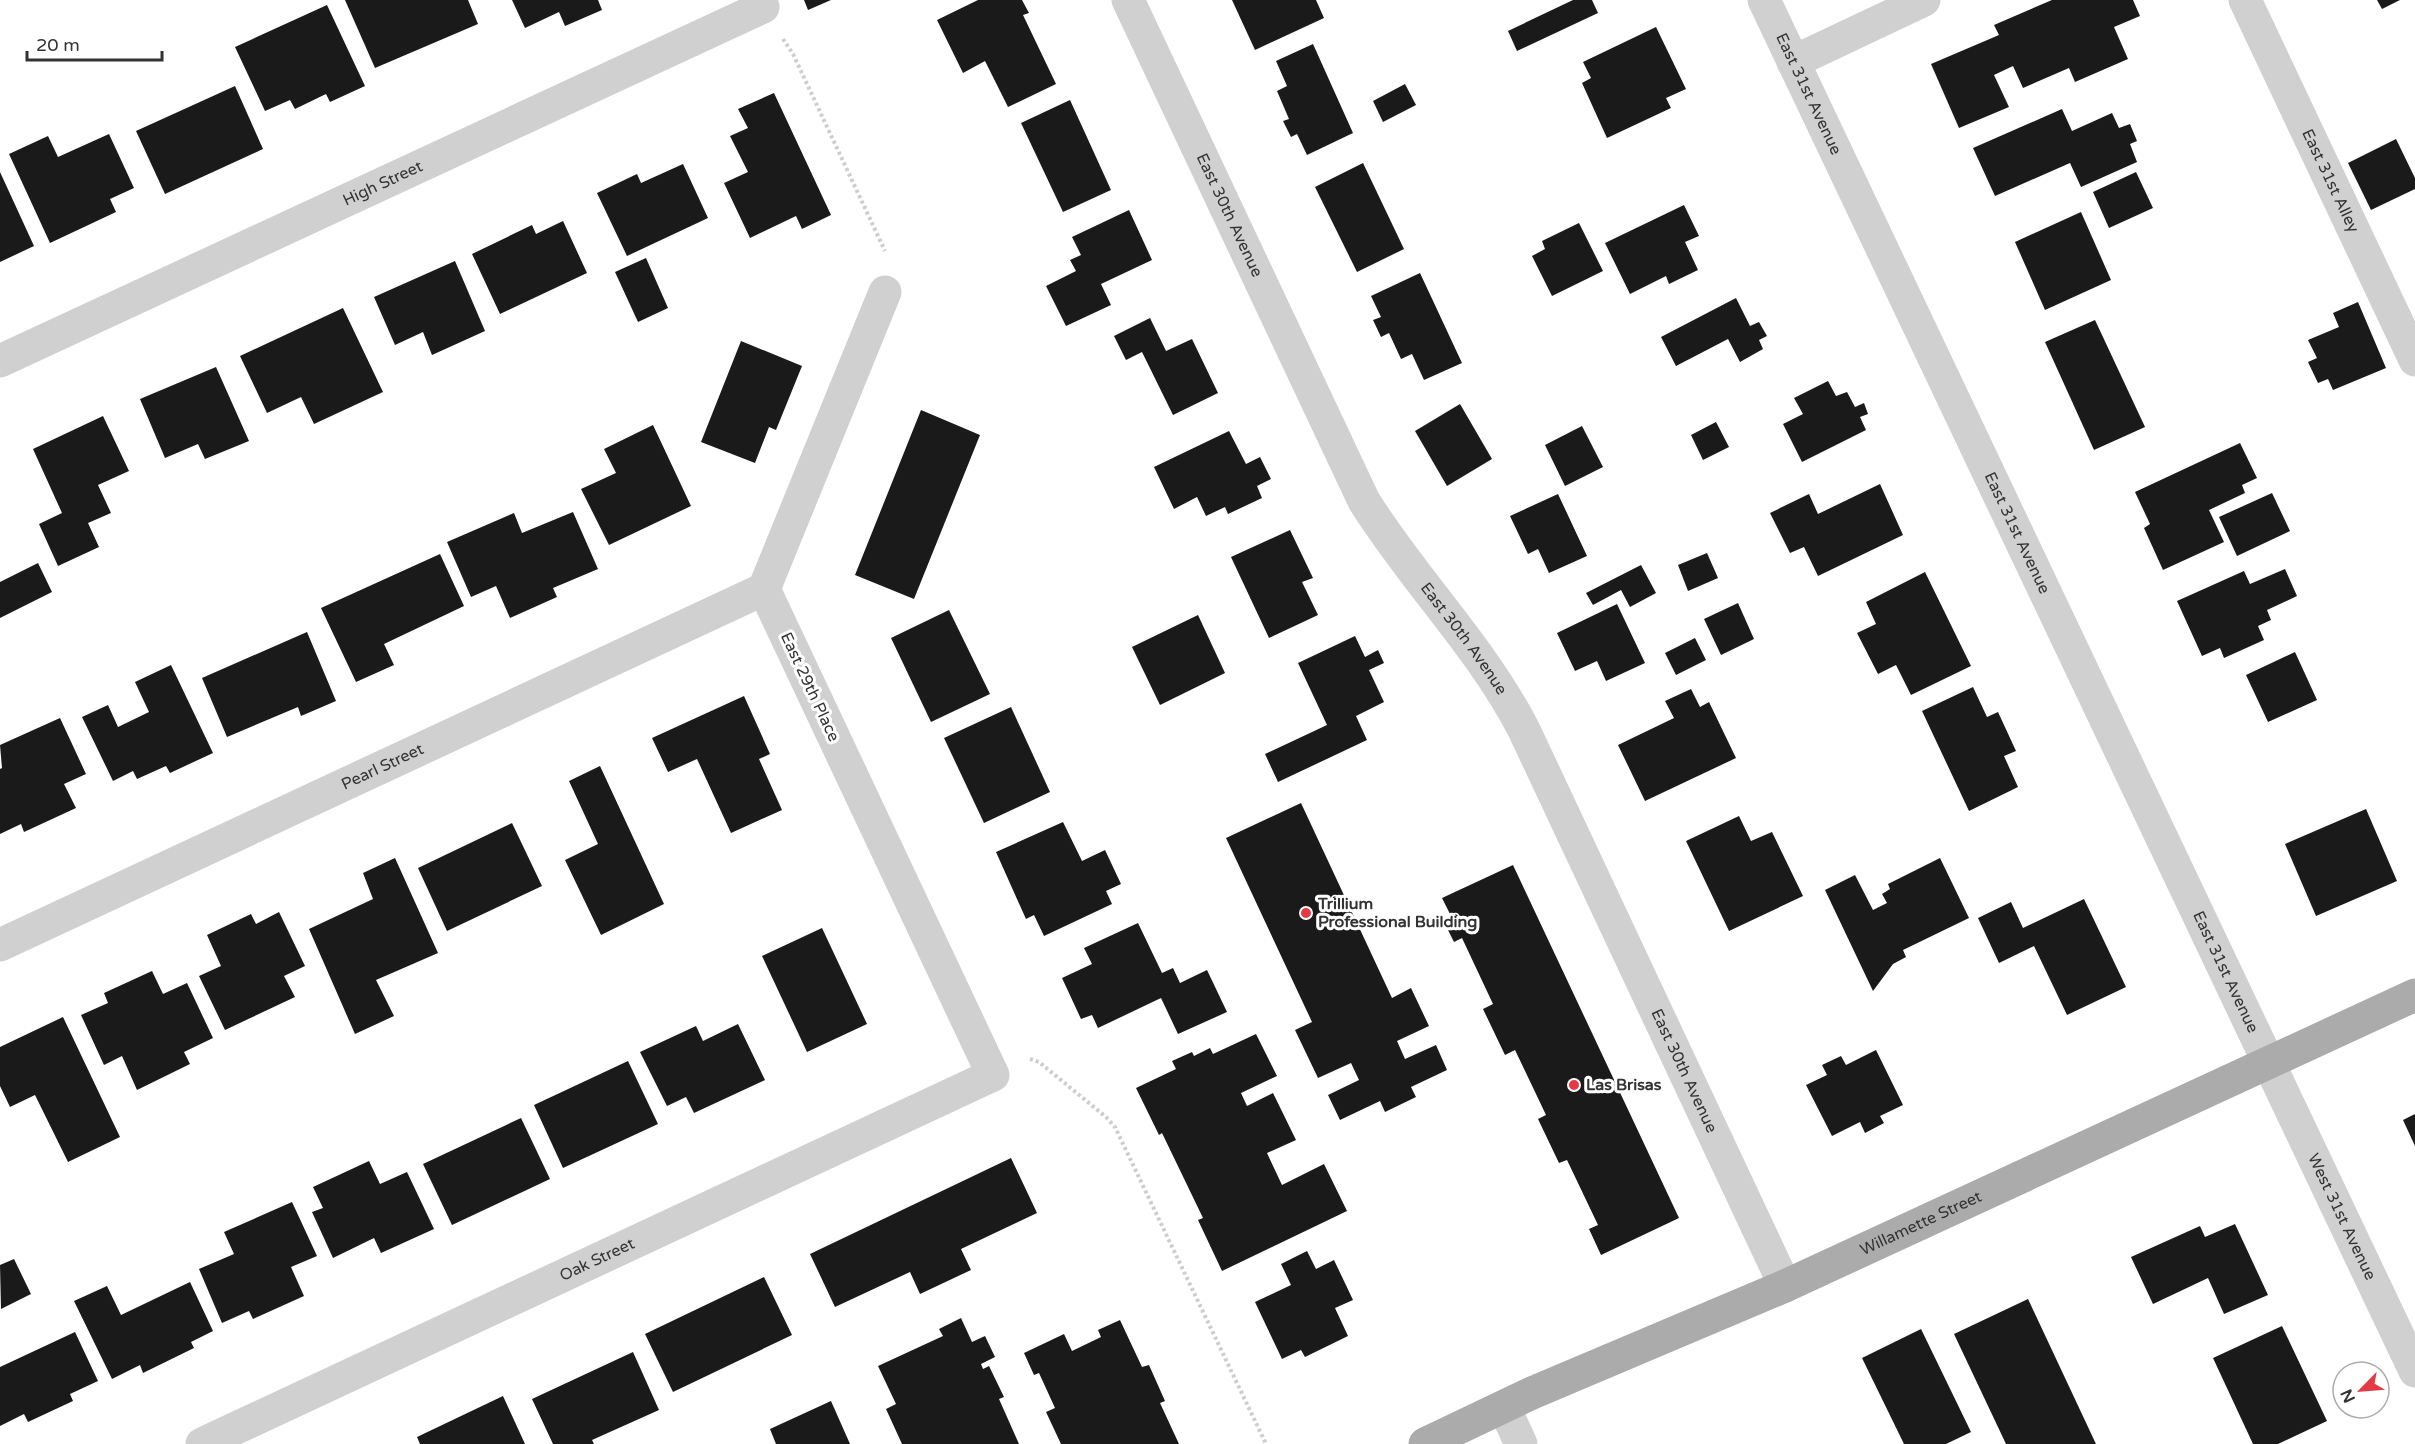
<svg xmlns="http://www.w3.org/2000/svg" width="2415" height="1444" viewBox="0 0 2415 1444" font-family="'Varela Round',sans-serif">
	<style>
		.building { fill: #1a1a1a }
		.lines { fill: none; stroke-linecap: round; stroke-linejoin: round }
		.path { stroke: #cdcdcd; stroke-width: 4; stroke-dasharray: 3 3; stroke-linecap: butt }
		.minor { stroke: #d0d0d0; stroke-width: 33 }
		.major { stroke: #ababab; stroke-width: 33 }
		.poi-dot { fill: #e63946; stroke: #fff; stroke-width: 2 }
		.labels { text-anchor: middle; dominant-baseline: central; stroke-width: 6; stroke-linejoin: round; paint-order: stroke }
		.street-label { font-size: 16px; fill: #333; stroke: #fff }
		.poi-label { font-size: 16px; font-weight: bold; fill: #333; stroke: #fff; text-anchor: start }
	</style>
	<rect width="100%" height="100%" fill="#fff"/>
	<g class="building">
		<path d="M345,0H468L478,24L375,68Z"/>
		<path d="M512,0H598L602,10L565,26L559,12L525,28Z"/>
		<path d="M804,0H831L808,10Z"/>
		<path d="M978,0H1022L1029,13L1023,15L1056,84L1008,107L985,61L963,73L937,20Z"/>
		<path d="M1232,0H1316L1324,18L1255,50Z"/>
		<path d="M1573,0H1592L1598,13L1517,51L1508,31Z"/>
		<path d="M2052,0H2133L2140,16L2114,27L2128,59L2075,82L2069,68L2023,88L2013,66L1994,75L2009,107L1959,128L1931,64L1999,35L1994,25Z"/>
		<path d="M2377,0H2400L2382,9Z"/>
		<path d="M327,5L365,86L330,102L326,94L295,109L290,100L265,111L235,47Z"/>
		<path d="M1656,27L1686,89L1666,98L1671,108L1607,138L1582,83L1591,78L1583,62Z"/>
		<path d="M1313,44L1353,133L1307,155L1297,134L1291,137L1283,121L1289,119L1277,91L1287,86L1276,61Z"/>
		<path d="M1405,84L1416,105L1383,122L1373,101Z"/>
		<path d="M235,86L263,149L165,194L136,131Z"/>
		<path d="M774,93L831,215L802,229L796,216L750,238L724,183L748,172L730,136L748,128L738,109Z"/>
		<path d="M1070,100L1111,190L1063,212L1021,123Z"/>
		<path d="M2062,109L2072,131L2112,113L2119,128L2130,124L2137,141L2130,144L2137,162L2081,187L2070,163L1995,196L1973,148Z"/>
		<path d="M109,134L134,188L110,199L116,212L50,243L9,154L48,136L58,157Z"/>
		<path d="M2396,139L2415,178V189L2371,210L2348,163Z"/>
		<path d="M1363,163L1404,249L1357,272L1315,187Z"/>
		<path d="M683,164L708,218L627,256L597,193L637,174L641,183Z"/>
		<path d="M0,172L34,246L0,262Z"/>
		<path d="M2136,172L2153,208L2109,228L2093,192Z"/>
		<path d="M1684,205L1699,236L1685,242L1698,270L1669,284L1666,276L1630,294L1605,243Z"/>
		<path d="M1129,210L1152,260L1101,284L1111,305L1066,326L1046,286L1076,271L1070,260L1081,255L1072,237Z"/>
		<path d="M2081,212L2111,280L2045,310L2015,242Z"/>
		<path d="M563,221L587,273L500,314L472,254L532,225L536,234Z"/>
		<path d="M1579,223L1603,271L1552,296L1532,256L1545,249L1542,241Z"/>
		<path d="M646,258L668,308L638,322L615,272Z"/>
		<path d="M455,261L485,331L432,355L423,332L395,345L374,297Z"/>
		<path d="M1420,273L1462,363L1424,380L1412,354L1401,359L1389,333L1381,337L1373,320L1381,317L1371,296Z"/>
		<path d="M1736,298L1750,326L1759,322L1767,336L1759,340L1763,349L1740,362L1728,339L1676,366L1661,337Z"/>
		<path d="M2358,302L2386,368L2333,390L2328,379L2318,383L2308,362L2317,358L2308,340L2339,327L2333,313Z"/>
		<path d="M343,308L383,392L314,424L301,397L267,413L240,356Z"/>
		<path d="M1150,318L1166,351L1192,339L1218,393L1173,415L1142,352L1126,360L1114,336Z"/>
		<path d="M2095,320L2145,427L2094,450L2045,342Z"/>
		<path d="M741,341L802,366L776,430L769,427L755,463L701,442Z"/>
		<path d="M216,367L249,441L205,459L198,444L165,458L140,399Z"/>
		<path d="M1828,381L1836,396L1847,392L1855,407L1864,403L1868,414L1860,417L1866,430L1802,462L1783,424L1803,414L1794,398Z"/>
		<path d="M1460,404L1492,459L1447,486L1415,431Z"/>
		<path d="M921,410L980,435L914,599L855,575Z"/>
		<path d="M103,416L129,471L98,485L111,513L88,523L99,547L58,566L39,524L62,513L33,449Z"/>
		<path d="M1716,422L1729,447L1703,460L1691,435Z"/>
		<path d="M653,425L691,506L609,545L581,489L616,473L604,449Z"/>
		<path d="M1582,426L1603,467L1565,486L1545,445Z"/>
		<path d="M1229,431L1246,464L1260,457L1271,479L1257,486L1262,498L1228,514L1225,507L1206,516L1197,497L1174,509L1154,467Z"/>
		<path d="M2240,443L2257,478L2242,485L2245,493L2209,510L2224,542L2163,570L2144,528L2150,524L2135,492Z"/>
		<path d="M1880,484L1903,535L1818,576L1804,547L1790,553L1770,513L1809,494L1818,514Z"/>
		<path d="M2272,493L2290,531L2237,556L2219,517Z"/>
		<path d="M1558,494L1587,556L1549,573L1538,549L1528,554L1510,516Z"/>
		<path d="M573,512L598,569L553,588L557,597L510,618L496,586L471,597L447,542L514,513L522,533Z"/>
		<path d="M1290,530L1313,578L1302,582L1318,615L1269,638L1231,557Z"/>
		<path d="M1707,553L1718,578L1688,591L1678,565Z"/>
		<path d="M440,554L464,606L384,644L394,665L356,682L321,608Z"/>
		<path d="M38,563L52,592L0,618V582Z"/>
		<path d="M1641,565L1656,593L1630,607L1621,590L1593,605L1586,593Z"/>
		<path d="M2285,569L2297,596L2267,610L2271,620L2258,626L2264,640L2224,658L2220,648L2202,656L2177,601L2244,571L2250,584Z"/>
		<path d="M1925,572L1971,666L1911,695L1896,665L1878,674L1857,633L1876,624L1866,602Z"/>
		<path d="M1738,603L1754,639L1721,655L1704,619Z"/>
		<path d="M1617,604L1645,663L1606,681L1597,661L1575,671L1557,633Z"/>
		<path d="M949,610L990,694L931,722L891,638Z"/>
		<path d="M1198,615L1225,673L1160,705L1132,647Z"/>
		<path d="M307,632L336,701L301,716L298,707L227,737L202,678Z"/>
		<path d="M1355,636L1365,657L1378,650L1384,663L1369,670L1384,702L1356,716L1367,740L1278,782L1265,754L1327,725L1298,663Z"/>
		<path d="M1695,638L1706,660L1676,675L1665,653Z"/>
		<path d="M2295,652L2317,700L2268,722L2246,675Z"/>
		<path d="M171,665L213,753L170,773L166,766L137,779L133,771L113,781L82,717L108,705L118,727L149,712L135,682Z"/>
		<path d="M1973,687L1987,717L1998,712L2016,751L2004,756L2018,787L1969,811L1922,711Z"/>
		<path d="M1691,689L1700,707L1709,702L1736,758L1645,801L1618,745L1674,718L1665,701Z"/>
		<path d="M744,696L770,754L759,759L782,810L731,833L697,759L668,772L652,738Z"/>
		<path d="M1011,707L1050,792L984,823L944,738Z"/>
		<path d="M60,718L86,774L64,784L76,808L24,832L21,824L0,834V769L2,768L0,745Z"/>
		<path d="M600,766L664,904L601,935L565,860L598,844L569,781Z"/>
		<path d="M1301,803L1392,998L1411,988L1429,1026L1397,1041L1405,1059L1436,1045L1447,1070L1411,1087L1416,1097L1385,1112L1380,1101L1340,1120L1328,1095L1359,1080L1351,1063L1318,1078L1295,1030L1312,1022L1226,838Z"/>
		<path d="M2366,809L2397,881L2316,916L2285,844Z"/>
		<path d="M1739,816L1751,841L1772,832L1803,896L1729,931L1686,841Z"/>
		<path d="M1063,822L1082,861L1105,850L1121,884L1106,891L1112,904L1044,936L1034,915L1026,919L996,852Z"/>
		<path d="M512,823L542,886L447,931L418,868Z"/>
		<path d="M395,858L438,953L376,980L394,1016L355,1034L309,929L373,899L363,873Z"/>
		<path d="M1940,858L1969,918L1903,950L1906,957L1893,964L1873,991L1825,890L1855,875L1873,910L1887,903L1882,894L1890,889L1888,884Z"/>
		<path d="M1513,865L1679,1218L1601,1255L1589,1229L1598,1225L1567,1160L1559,1163L1538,1119L1546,1115L1515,1050L1505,1055L1483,1009L1493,1004L1462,938L1454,942L1445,924L1453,920L1442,898Z"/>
		<path d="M2084,899L2126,987L2067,1015L2034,946L1999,963L1978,918L2011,902L2023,928Z"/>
		<path d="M279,912L305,966L284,976L295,997L225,1030L199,976L221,966L207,935L251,914L256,924Z"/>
		<path d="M1138,923L1162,973L1173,968L1180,983L1207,970L1227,1012L1178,1034L1161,998L1098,1028L1092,1015L1081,1019L1062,978L1092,964L1084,948Z"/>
		<path d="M822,928L867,1024L807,1052L762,956Z"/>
		<path d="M152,971L163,994L187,983L213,1038L184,1052L190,1064L137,1090L122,1056L104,1065L81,1015L108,1003L104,993Z"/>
		<path d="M63,1017L120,1137L68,1162L35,1095L10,1107L0,1086V1047Z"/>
		<path d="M738,1024L765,1080L694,1113L686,1097L667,1106L640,1052L696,1026L703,1041Z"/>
		<path d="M1256,1034L1277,1076L1241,1093L1247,1106L1273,1093L1296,1140L1267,1153L1282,1185L1324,1164L1347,1211L1222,1271L1198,1220L1203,1218L1162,1133L1159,1135L1136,1088L1176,1069L1172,1061L1192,1052L1194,1056L1210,1048L1213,1054Z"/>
		<path d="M1876,1050L1903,1105L1880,1116L1884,1123L1865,1133L1860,1122L1832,1136L1806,1085L1827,1075L1822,1065L1841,1056L1846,1065Z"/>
		<path d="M628,1061L658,1124L563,1168L534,1105Z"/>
		<path d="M2415,1114V1146L2403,1120Z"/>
		<path d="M521,1118L550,1179L452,1225L423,1164Z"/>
		<path d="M1011,1158L1037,1213L961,1249L971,1270L920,1294L910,1272L835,1307L810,1254Z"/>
		<path d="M369,1161L380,1184L407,1172L434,1229L381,1253L374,1238L333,1258L312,1212L323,1208L313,1187Z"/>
		<path d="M292,1202L317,1256L291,1267L304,1296L253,1319L249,1311L222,1323L199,1269L234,1254L224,1232Z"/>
		<path d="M2235,1224L2268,1295L2224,1314L2208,1278L2153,1304L2131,1257L2200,1226L2205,1237Z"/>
		<path d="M1307,1251L1316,1269L1334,1260L1353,1300L1335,1308L1348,1336L1305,1357L1301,1350L1282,1359L1255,1302L1291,1285L1281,1264Z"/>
		<path d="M14,1259L31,1294L1,1309L0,1265Z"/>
		<path d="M764,1277L792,1335L673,1392L645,1334Z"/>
		<path d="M190,1282L213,1331L191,1342L194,1348L143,1373L140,1365L112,1379L74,1301L107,1286L121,1315Z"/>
		<path d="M2028,1299L2096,1444H2006L1954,1334Z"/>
		<path d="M961,1318L972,1342L985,1336L995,1357L981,1364L983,1369L989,1366L1004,1397L999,1399L1019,1444H902L886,1409L896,1404L878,1366L943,1336L939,1329Z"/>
		<path d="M1120,1320L1142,1367L1149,1365L1165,1401L1160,1403L1179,1444H1061L1046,1412L1055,1408L1039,1373L1034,1375L1024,1353L1064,1334L1072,1351L1101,1337L1098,1330Z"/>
		<path d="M2282,1326L2327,1421L2278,1444H2253L2213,1358Z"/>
		<path d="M1921,1329L1971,1432L1946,1444H1904L1862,1358Z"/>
		<path d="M75,1332L98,1381L70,1394L73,1401L28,1422L24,1414L0,1426V1367Z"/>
		<path d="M633,1352L659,1410L592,1440L594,1444H553L532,1399Z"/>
		<path d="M503,1396L525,1444H420L417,1437Z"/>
		<path d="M831,1401L850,1444H776L770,1429Z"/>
	</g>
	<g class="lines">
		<g class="path">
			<path d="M783,39L793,54L885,251"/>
			<path d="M1030,1059L1039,1062L1106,1117L1115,1127L1266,1444"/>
		</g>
		<g class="minor">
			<path id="s1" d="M1128,0L1364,501C1414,581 1480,645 1524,730L1785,1286"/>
			<path id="s2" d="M1764,0L2415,1371"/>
			<path id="s3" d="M2245,0L2415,360"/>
			<path d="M1793,62L1924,0"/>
			<path id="s4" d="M0,361L763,7L760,0"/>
			<path id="s5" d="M0,945L764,589"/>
			<path d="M1504,1407L1521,1444"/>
			<path id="s6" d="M202,1444L993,1075L764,589L885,292"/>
		</g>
		<path class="major" id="s7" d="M1425,1444L1532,1393L1785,1286L2415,995"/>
	</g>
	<g class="poi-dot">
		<circle cx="1306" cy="913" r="6"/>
		<circle cx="1574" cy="1085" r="6"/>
	</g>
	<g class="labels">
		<g class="street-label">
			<text stroke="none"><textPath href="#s2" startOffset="104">East 31st Avenue</textPath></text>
			<text stroke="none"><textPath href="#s3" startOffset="200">East 31st Alley</textPath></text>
			<text stroke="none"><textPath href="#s4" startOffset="422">High Street</textPath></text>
			<text stroke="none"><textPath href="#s1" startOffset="238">East 30th Avenue</textPath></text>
			<text stroke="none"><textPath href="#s2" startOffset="590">East 31st Avenue</textPath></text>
			<text stroke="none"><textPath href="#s1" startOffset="724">East 30th Avenue</textPath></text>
			<text transform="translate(810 687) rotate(65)">East 29th Place</text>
			<text stroke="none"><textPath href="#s5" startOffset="422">Pearl Street</textPath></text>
			<text stroke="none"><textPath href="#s2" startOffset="1076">East 31st Avenue</textPath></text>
			<text stroke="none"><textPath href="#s1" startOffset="1210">East 30th Avenue</textPath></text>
			<text stroke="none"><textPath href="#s2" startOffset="1347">West 31st Avenue</textPath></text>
			<text stroke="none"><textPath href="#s7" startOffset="543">Willamette Street</textPath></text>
			<text stroke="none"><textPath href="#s6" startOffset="436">Oak Street</textPath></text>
		</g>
		<g class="poi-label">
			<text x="1318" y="904">Trillium<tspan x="1318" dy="18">Professional Building</tspan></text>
			<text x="1586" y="1085">Las Brisas</text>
		</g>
	</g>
	<g transform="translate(2361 1390) rotate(245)"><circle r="28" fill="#ffffff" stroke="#adadad" stroke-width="1.5"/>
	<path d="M0-4.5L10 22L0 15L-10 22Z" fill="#e63946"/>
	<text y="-9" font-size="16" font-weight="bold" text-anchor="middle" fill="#333333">N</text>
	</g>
	<path d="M27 51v9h135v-9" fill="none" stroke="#333333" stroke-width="3"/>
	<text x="36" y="51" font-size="18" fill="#333333" stroke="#ffffff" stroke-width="4.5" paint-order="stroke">20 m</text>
</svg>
